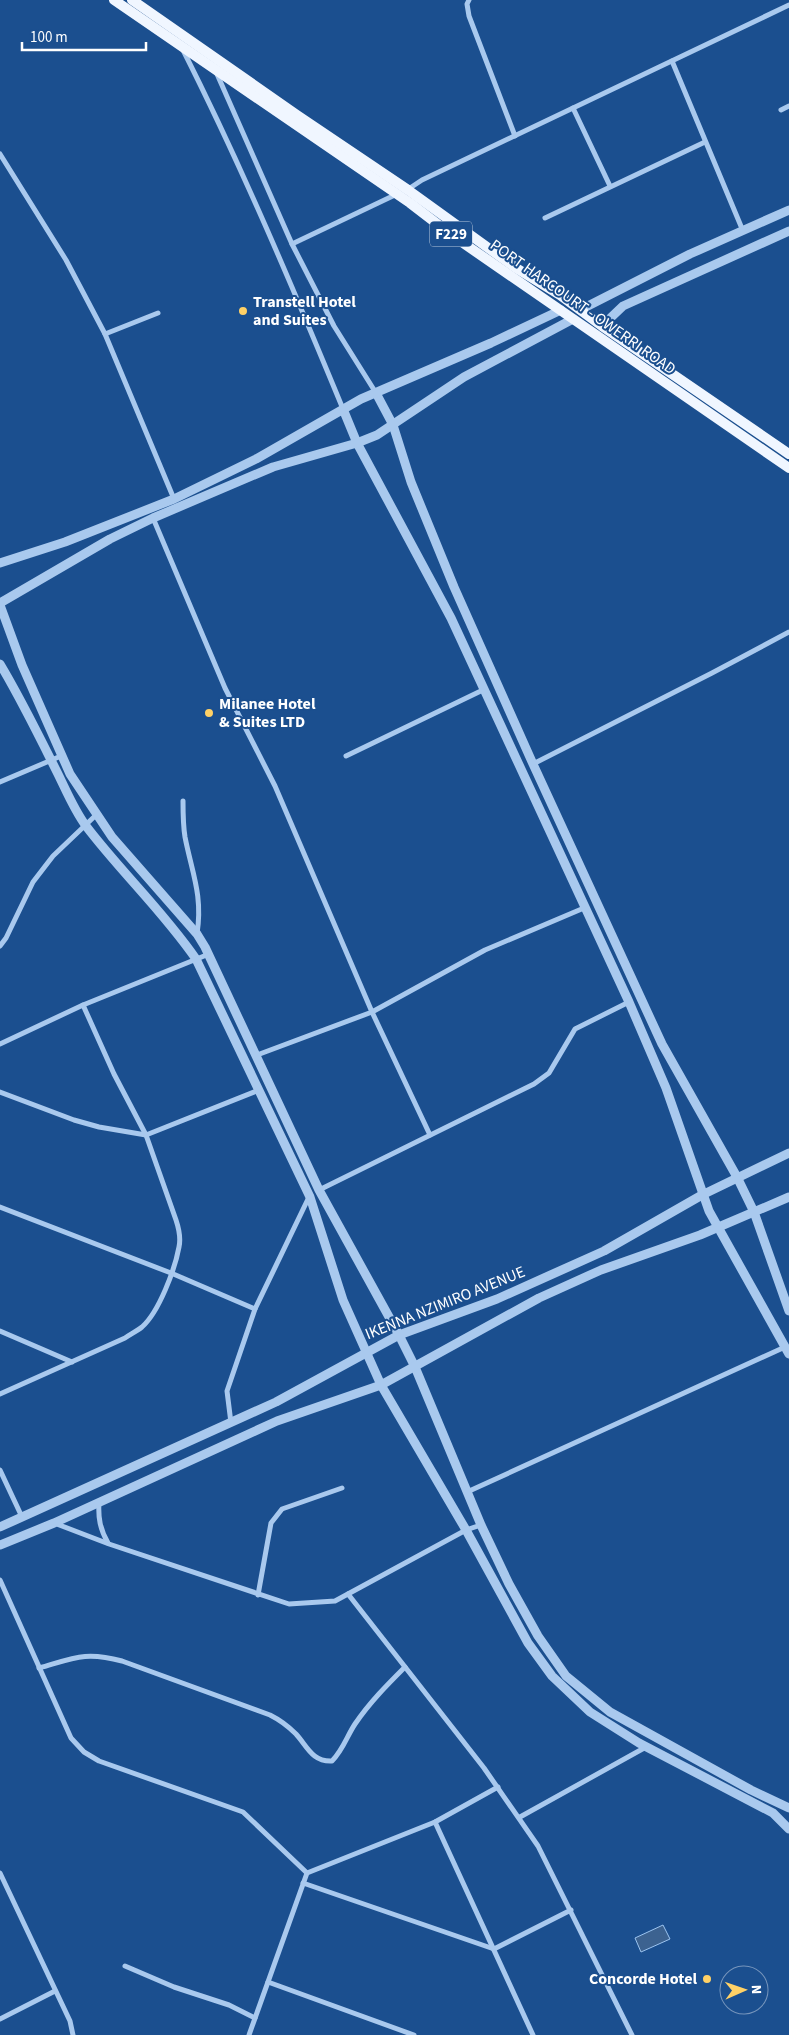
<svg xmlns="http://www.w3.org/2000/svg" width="789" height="2035" viewBox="0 0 789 2035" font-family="'Source Sans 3',sans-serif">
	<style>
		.water { fill: #3c6290; stroke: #9cc4f0 }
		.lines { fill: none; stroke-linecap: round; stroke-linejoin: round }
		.minor { stroke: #a9c9ee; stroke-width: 5 }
		.tertiary { stroke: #a9c9ee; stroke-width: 9 }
		.primary { stroke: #f0f6ff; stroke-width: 10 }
		.poi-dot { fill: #ffd166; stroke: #1b4f8f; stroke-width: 2 }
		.labels { text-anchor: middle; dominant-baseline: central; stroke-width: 4; stroke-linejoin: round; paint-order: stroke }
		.shield { fill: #1b4f8f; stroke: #bbcadd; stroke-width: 1 }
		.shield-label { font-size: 15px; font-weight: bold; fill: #fff }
		.poi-label { font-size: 16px; font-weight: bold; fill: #fff; stroke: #1b4f8f; text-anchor: start }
		.street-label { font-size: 16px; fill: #fff; stroke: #1b4f8f }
	</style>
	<rect width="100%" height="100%" fill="#1b4f8f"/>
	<path class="water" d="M663,1925L670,1939L641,1952L635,1938Z"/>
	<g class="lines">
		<g class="minor">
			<path d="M469,0L467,4L469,16L515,136"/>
			<path d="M183,50C242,167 293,288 343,409"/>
			<path d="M672,61L743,231"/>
			<path d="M217,74L292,244L334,326L376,393"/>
			<path d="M573,108L610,186"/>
			<path d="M781,110L789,106"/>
			<path d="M0,154L66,260L105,334L174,499"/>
			<path d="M407,190L422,180L789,5"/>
			<path d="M545,218L705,142"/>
			<path d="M292,244L397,194"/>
			<path d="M105,334L158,313"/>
			<path d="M153,518L225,688L275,786L372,1012L430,1135"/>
			<path d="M346,756L485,689"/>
			<path d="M533,764L712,673L789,632"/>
			<path d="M0,782L61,756"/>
			<path d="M183,801C183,813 183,825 185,837C192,873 203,895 197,934"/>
			<path d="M0,946L6,938L33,882L53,856L96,815"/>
			<path d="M0,1044L83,1005L209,954"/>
			<path d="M257,1055L372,1012L485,950L584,908"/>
			<path d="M0,1092L74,1120L99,1127L146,1135L259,1090"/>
			<path d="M319,1190L534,1084L549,1073L575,1029L629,1002"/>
			<path d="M0,1207L171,1273L255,1309"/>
			<path d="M0,1331L72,1362"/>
			<path d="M0,1394L125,1338C131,1334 137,1331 142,1327C159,1312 175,1269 179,1247C181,1238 179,1229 176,1220L146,1135L114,1074L83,1005"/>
			<path d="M231,1423L227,1391L255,1309L309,1197"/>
			<path d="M0,1470L22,1517"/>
			<path d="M467,1492L785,1347"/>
			<path d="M99,1502C98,1518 100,1529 108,1543"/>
			<path d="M54,1523L109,1544L289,1604L335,1601L466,1530L481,1525"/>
			<path d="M0,1580L71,1738L84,1752L99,1761L243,1812L307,1873L249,2035"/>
			<path d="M348,1594L484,1768L538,1846L632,2035"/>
			<path d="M258,1595L271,1523L282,1509L342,1488"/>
			<path d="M39,1668C74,1658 85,1651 122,1661L270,1715C280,1720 288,1726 296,1734C307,1746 312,1762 332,1761C343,1750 347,1736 355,1724C370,1702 387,1685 405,1667"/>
			<path d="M520,1817L646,1747"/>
			<path d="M435,1822L533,2035"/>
			<path d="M0,1873L70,2021L73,2035"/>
			<path d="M307,1873L435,1822L498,1787"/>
			<path d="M303,1883L494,1949L571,1910"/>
			<path d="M125,1966L174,1987L229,2005L255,2018"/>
			<path d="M268,1982L414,2035"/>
			<path d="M0,2019L55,1991"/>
		</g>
		<g class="tertiary">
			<path d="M580,310L690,254L789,210"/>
			<path d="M602,326L623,306L789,231"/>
			<path d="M376,393L393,425L411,482L454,587L533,764L662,1044L737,1177L754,1212L789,1311"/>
			<path d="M343,409L357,443L451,618L629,1002L666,1088L709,1211L789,1354"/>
			<path d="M0,563L65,542L174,499L256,459L361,399L491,343L561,310"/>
			<path d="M0,603L110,539L153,518L273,467L357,443L377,435L464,377L573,319"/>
			<path d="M0,605L22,665L70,774L112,837L197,934L205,947L319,1190L399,1335L415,1367L481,1525L509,1584L538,1636L566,1676L610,1712L751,1790L789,1808"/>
			<path d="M0,664C21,699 39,736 57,772C66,790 74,810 86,826C121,872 163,911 196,959L310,1197L343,1300L381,1385L466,1530L528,1643L552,1676L590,1712L639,1743L773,1813L789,1829"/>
			<path d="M0,1527L276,1402L399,1335L497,1299L604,1251L702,1195L789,1153"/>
			<path d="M0,1545L54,1523L277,1421L381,1385L539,1298L601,1270L700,1235L789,1197"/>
		</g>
		<g class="primary">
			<path d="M114,0L410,203L453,236L789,468"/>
			<path d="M132,0L297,115L408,190L516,268L560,295L602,326L789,454"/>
		</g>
	</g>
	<g class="poi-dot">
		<circle cx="243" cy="311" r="5"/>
		<circle cx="209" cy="713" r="5"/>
		<circle cx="707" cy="1979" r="5"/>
	</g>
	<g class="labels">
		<rect class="shield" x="430" y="221.5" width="42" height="25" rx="4"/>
		<g class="shield-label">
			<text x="451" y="234">F229</text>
		</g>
		<g class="poi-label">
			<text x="253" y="302">Transtell Hotel<tspan x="253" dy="18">and Suites</tspan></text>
			<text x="219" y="704">Milanee Hotel<tspan x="219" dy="18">&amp; Suites LTD</tspan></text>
			<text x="697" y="1979" text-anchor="end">Concorde Hotel</text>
		</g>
		<g class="street-label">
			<text transform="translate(583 307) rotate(35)">PORT HARCOURT - OWERRI ROAD</text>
			<text transform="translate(445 1303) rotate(-22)">IKENNA NZIMIRO AVENUE</text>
		</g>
	</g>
	<g transform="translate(744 1990) rotate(88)"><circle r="24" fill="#1b4f8f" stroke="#7695bc"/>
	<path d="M0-4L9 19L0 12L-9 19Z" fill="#ffd166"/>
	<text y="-8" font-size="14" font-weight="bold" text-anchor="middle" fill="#ffffff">N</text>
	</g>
	<path d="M22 42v8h124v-8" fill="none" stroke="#ffffff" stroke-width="2.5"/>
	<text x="30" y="42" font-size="15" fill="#ffffff" stroke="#1b4f8f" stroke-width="4" paint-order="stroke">100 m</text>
</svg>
